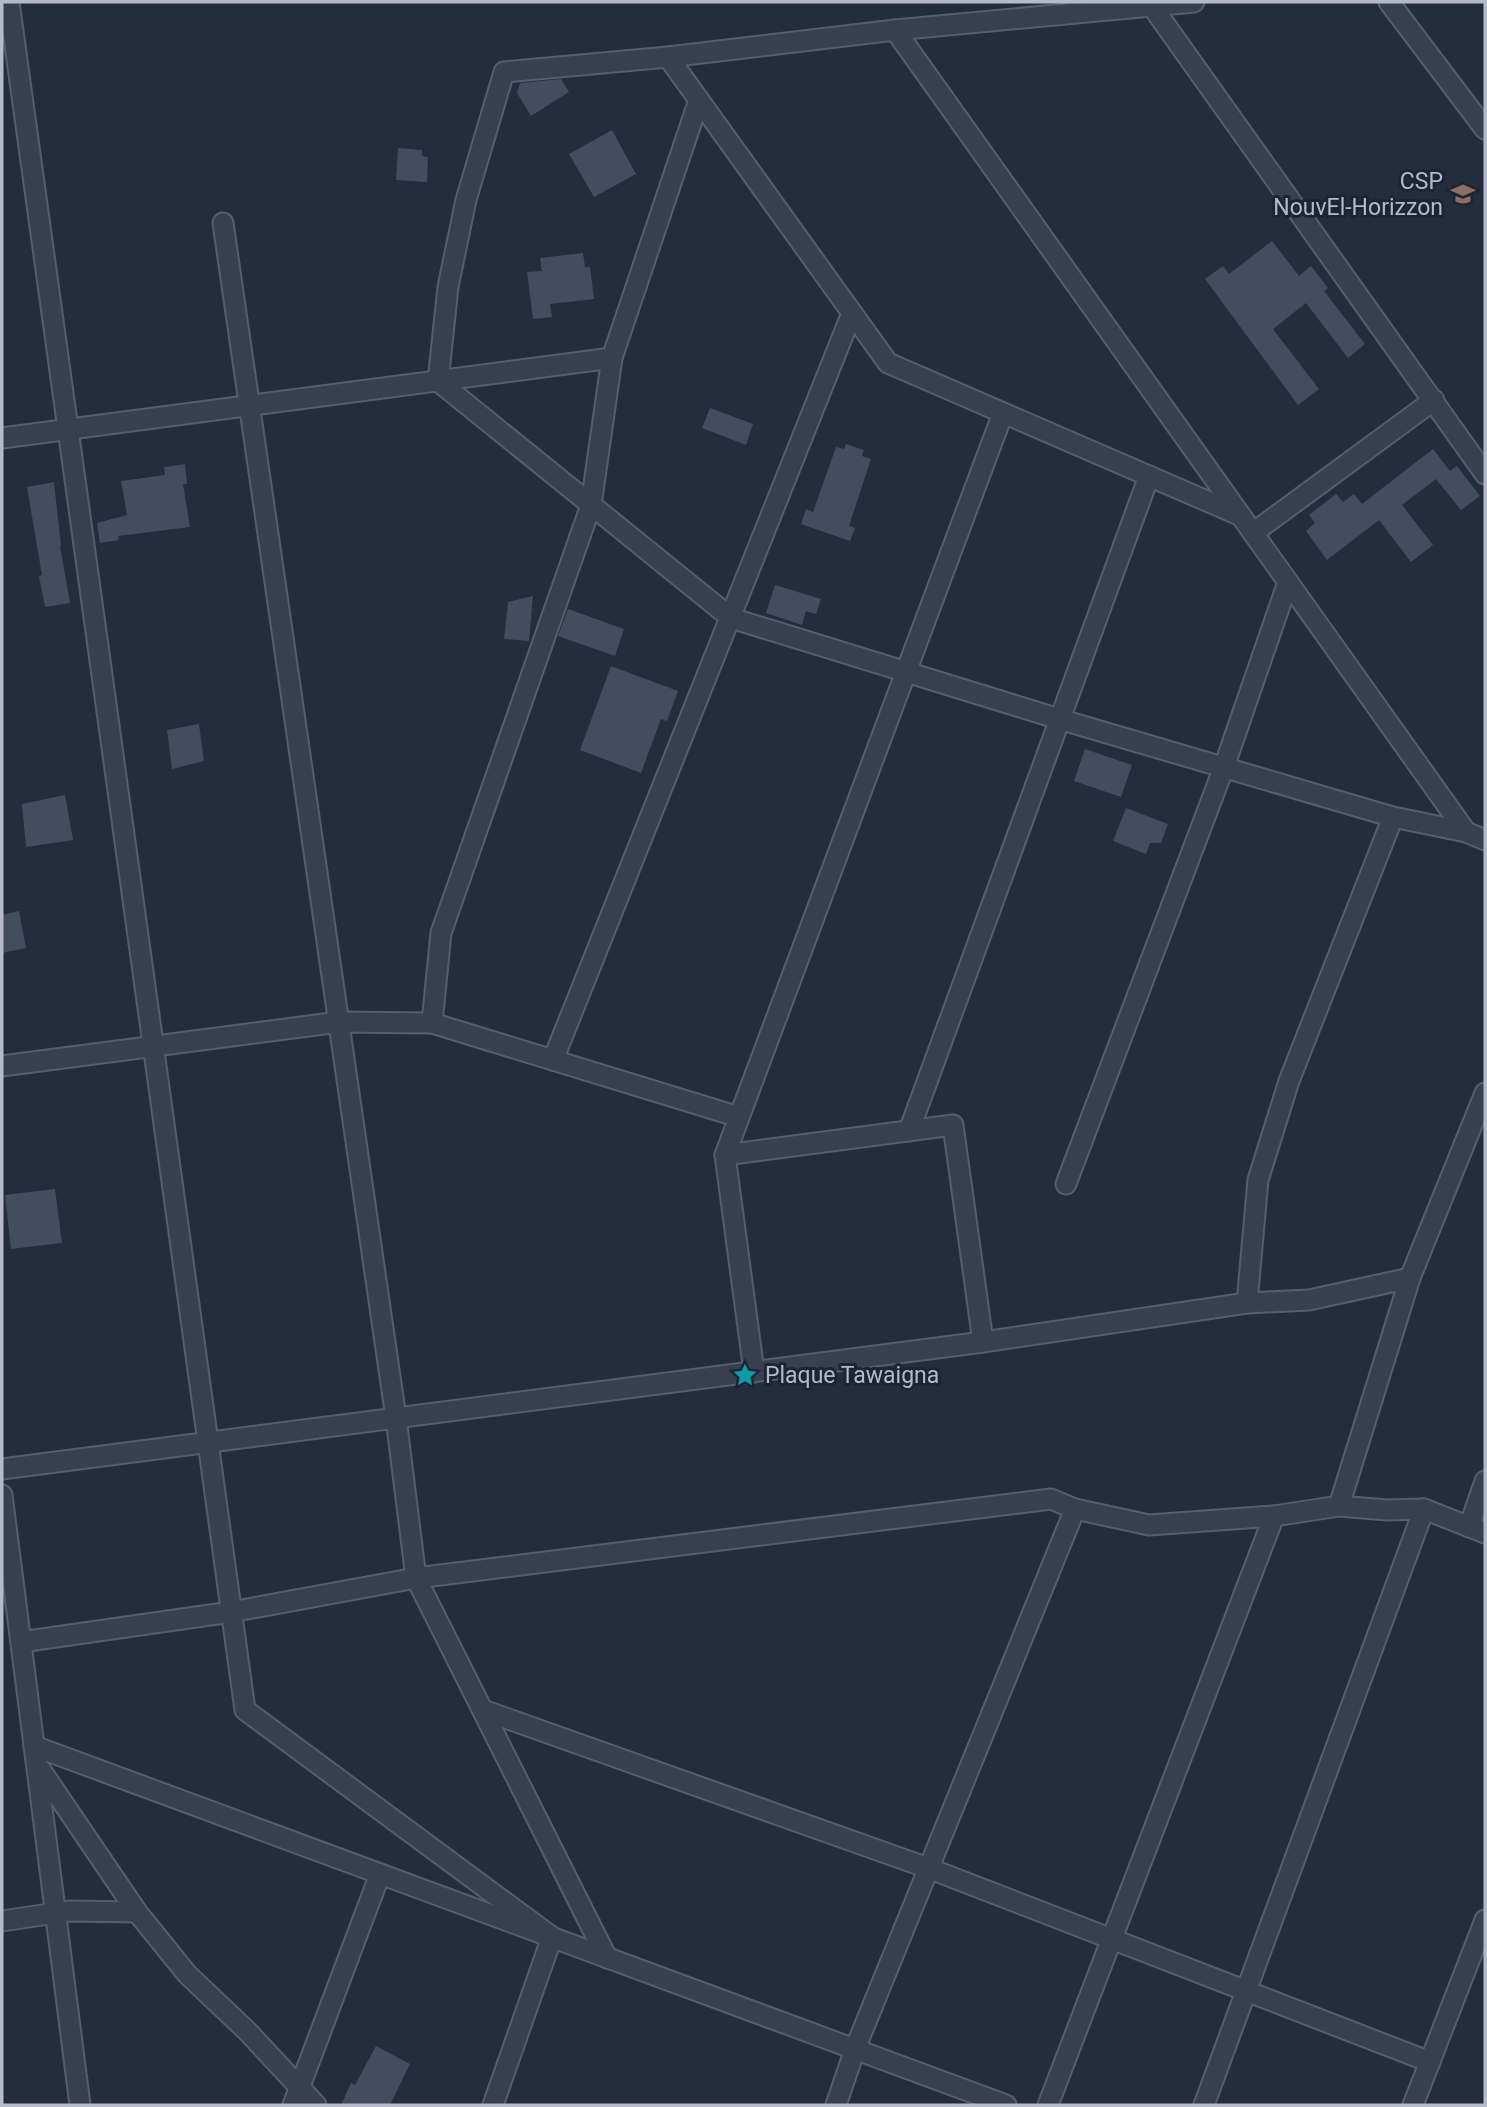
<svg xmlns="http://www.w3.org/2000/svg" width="1487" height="2107" viewBox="0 0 1487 2107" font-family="Roboto,sans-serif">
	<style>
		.building { fill: #434d60 }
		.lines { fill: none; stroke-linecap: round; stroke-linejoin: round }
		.street-casing { stroke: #565d6c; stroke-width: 23 }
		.street { stroke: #383f4e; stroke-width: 19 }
		.labels { text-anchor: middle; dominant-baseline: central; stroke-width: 6; stroke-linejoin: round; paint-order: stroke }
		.poi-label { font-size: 23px; fill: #b4bac9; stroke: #1d2433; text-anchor: end }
	</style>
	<rect width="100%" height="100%" fill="#242d3e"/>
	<g class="building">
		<path d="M561,79L569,92L531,116L517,93L520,83Z"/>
		<path d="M612,130L636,174L594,197L569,154Z"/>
		<path d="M398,148L422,150V156L428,157L427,182L396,180Z"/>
		<path d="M1272,241L1299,276L1311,266L1328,288L1324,291L1365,344L1348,358L1306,303L1273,329L1319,389L1298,405L1205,279L1223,266L1229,274Z"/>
		<path d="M583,253L585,267H590L594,299L550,304L552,317L533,319L527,272L542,271L540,258Z"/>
		<path d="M710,408L753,424L746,445L702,428Z"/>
		<path d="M846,444L864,450L862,456L871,459L849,526L855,528L850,541L801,524L806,509L813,512L836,447L844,449Z"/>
		<path d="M1433,449L1450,471L1457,466L1480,496L1461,510L1436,479L1402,505L1433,545L1411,562L1379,520L1327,560L1306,531L1315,523L1309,515L1336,494L1343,502L1354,494L1362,504Z"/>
		<path d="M185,464L187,484H183L190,527L118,536L119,540L100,543L97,523L127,515L121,481L165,475L164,467Z"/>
		<path d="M54,482L61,546H60L70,603L45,607L39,576L42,575L27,487Z"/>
		<path d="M775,585L821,599L816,614L806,611L802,625L766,613Z"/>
		<path d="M533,596L529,641L504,639L508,602Z"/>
		<path d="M568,609L624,629L615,656L558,636Z"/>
		<path d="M611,666L678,691L667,721L661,719L641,773L580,750Z"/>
		<path d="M199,724L204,761L172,769L167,730Z"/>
		<path d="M1085,749L1132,765L1121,797L1074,781Z"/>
		<path d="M65,795L73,840L26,847L22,804Z"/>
		<path d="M1126,808L1168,824L1161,843H1150L1146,854L1113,841Z"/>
		<path d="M19,911L26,948L2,953V915Z"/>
		<path d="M55,1189L62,1243L11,1249L5,1195Z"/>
		<path d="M376,2046L410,2064L390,2105H341L351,2083L355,2085Z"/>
	</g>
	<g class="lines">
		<g class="street-casing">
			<g id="street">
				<path d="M9,2L245,1710L552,1937L493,2105"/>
				<path d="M1149,2L1485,474"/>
				<path d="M1194,2L895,30L668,57L504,72L466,200L448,287L438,381L731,618L1059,719L1393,817L1466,832L1485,840"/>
				<path d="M1389,2L1485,129"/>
				<path d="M895,30L1466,832"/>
				<path d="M668,57L888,363L1239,515"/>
				<path d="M223,223L396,1418L416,1578L607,1958"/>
				<path d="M2,438L612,358"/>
				<path d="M1253,533L1434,400"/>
				<path d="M432,1023L441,933L591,505L612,358L699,100"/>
				<path d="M553,1060L852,313"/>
				<path d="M2,1066L339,1022L432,1023L739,1117"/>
				<path d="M1485,1093L1410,1278L1339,1506L1387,1510L1424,1509L1485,1533"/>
				<path d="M909,1131L1149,476"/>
				<path d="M725,1155L953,1125L983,1342"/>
				<path d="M1066,1184L1224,767L1288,582"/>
				<path d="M1247,1303L1258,1180L1289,1081L1393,817"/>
				<path d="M754,1372L725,1155L1003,413"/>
				<path d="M2,1469L983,1342L1247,1303L1309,1300L1410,1278"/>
				<path d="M2,1495L80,2105"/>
				<path d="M1469,1527L1485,1481"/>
				<path d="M21,1642L231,1612L416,1578L1051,1499L1075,1509L1149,1525L1274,1516"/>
				<path d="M483,1710L928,1868L1430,2062"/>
				<path d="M34,1746L1006,2105"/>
				<path d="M38,1766L137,1912L187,1974L247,2031L316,2105"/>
				<path d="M2,1921L69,1911L137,1912"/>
				<path d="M293,2105L380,1874"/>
				<path d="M836,2105L855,2049L1075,1509"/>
				<path d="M1048,2105L1274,1516L1339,1506"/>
				<path d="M1204,2105L1424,1509"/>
				<path d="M1413,2105L1485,1920"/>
			</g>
		</g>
		<use href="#street" class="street"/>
	</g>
	<defs>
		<g id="school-bare" transform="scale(1.89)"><path d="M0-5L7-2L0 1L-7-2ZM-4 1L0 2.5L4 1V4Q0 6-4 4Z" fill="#8d6e63" stroke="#1d2433" stroke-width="2.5" paint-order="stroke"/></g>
		<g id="sight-bare" transform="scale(1.89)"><path d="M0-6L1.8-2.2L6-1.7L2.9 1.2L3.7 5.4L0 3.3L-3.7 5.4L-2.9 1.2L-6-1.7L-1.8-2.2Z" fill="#0f9aa8" stroke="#1d2433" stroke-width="2.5" paint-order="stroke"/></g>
	</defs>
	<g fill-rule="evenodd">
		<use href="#school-bare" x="1463" y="194"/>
		<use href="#sight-bare" x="745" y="1375"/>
	</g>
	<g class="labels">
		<g class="poi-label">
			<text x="1443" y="181">CSP<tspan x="1443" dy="26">NouvEl-Horizzon</tspan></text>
			<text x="765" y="1375" text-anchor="start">Plaque Tawaigna</text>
		</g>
	</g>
	<rect width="1487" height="2107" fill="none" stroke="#b4bac9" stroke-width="7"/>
</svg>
